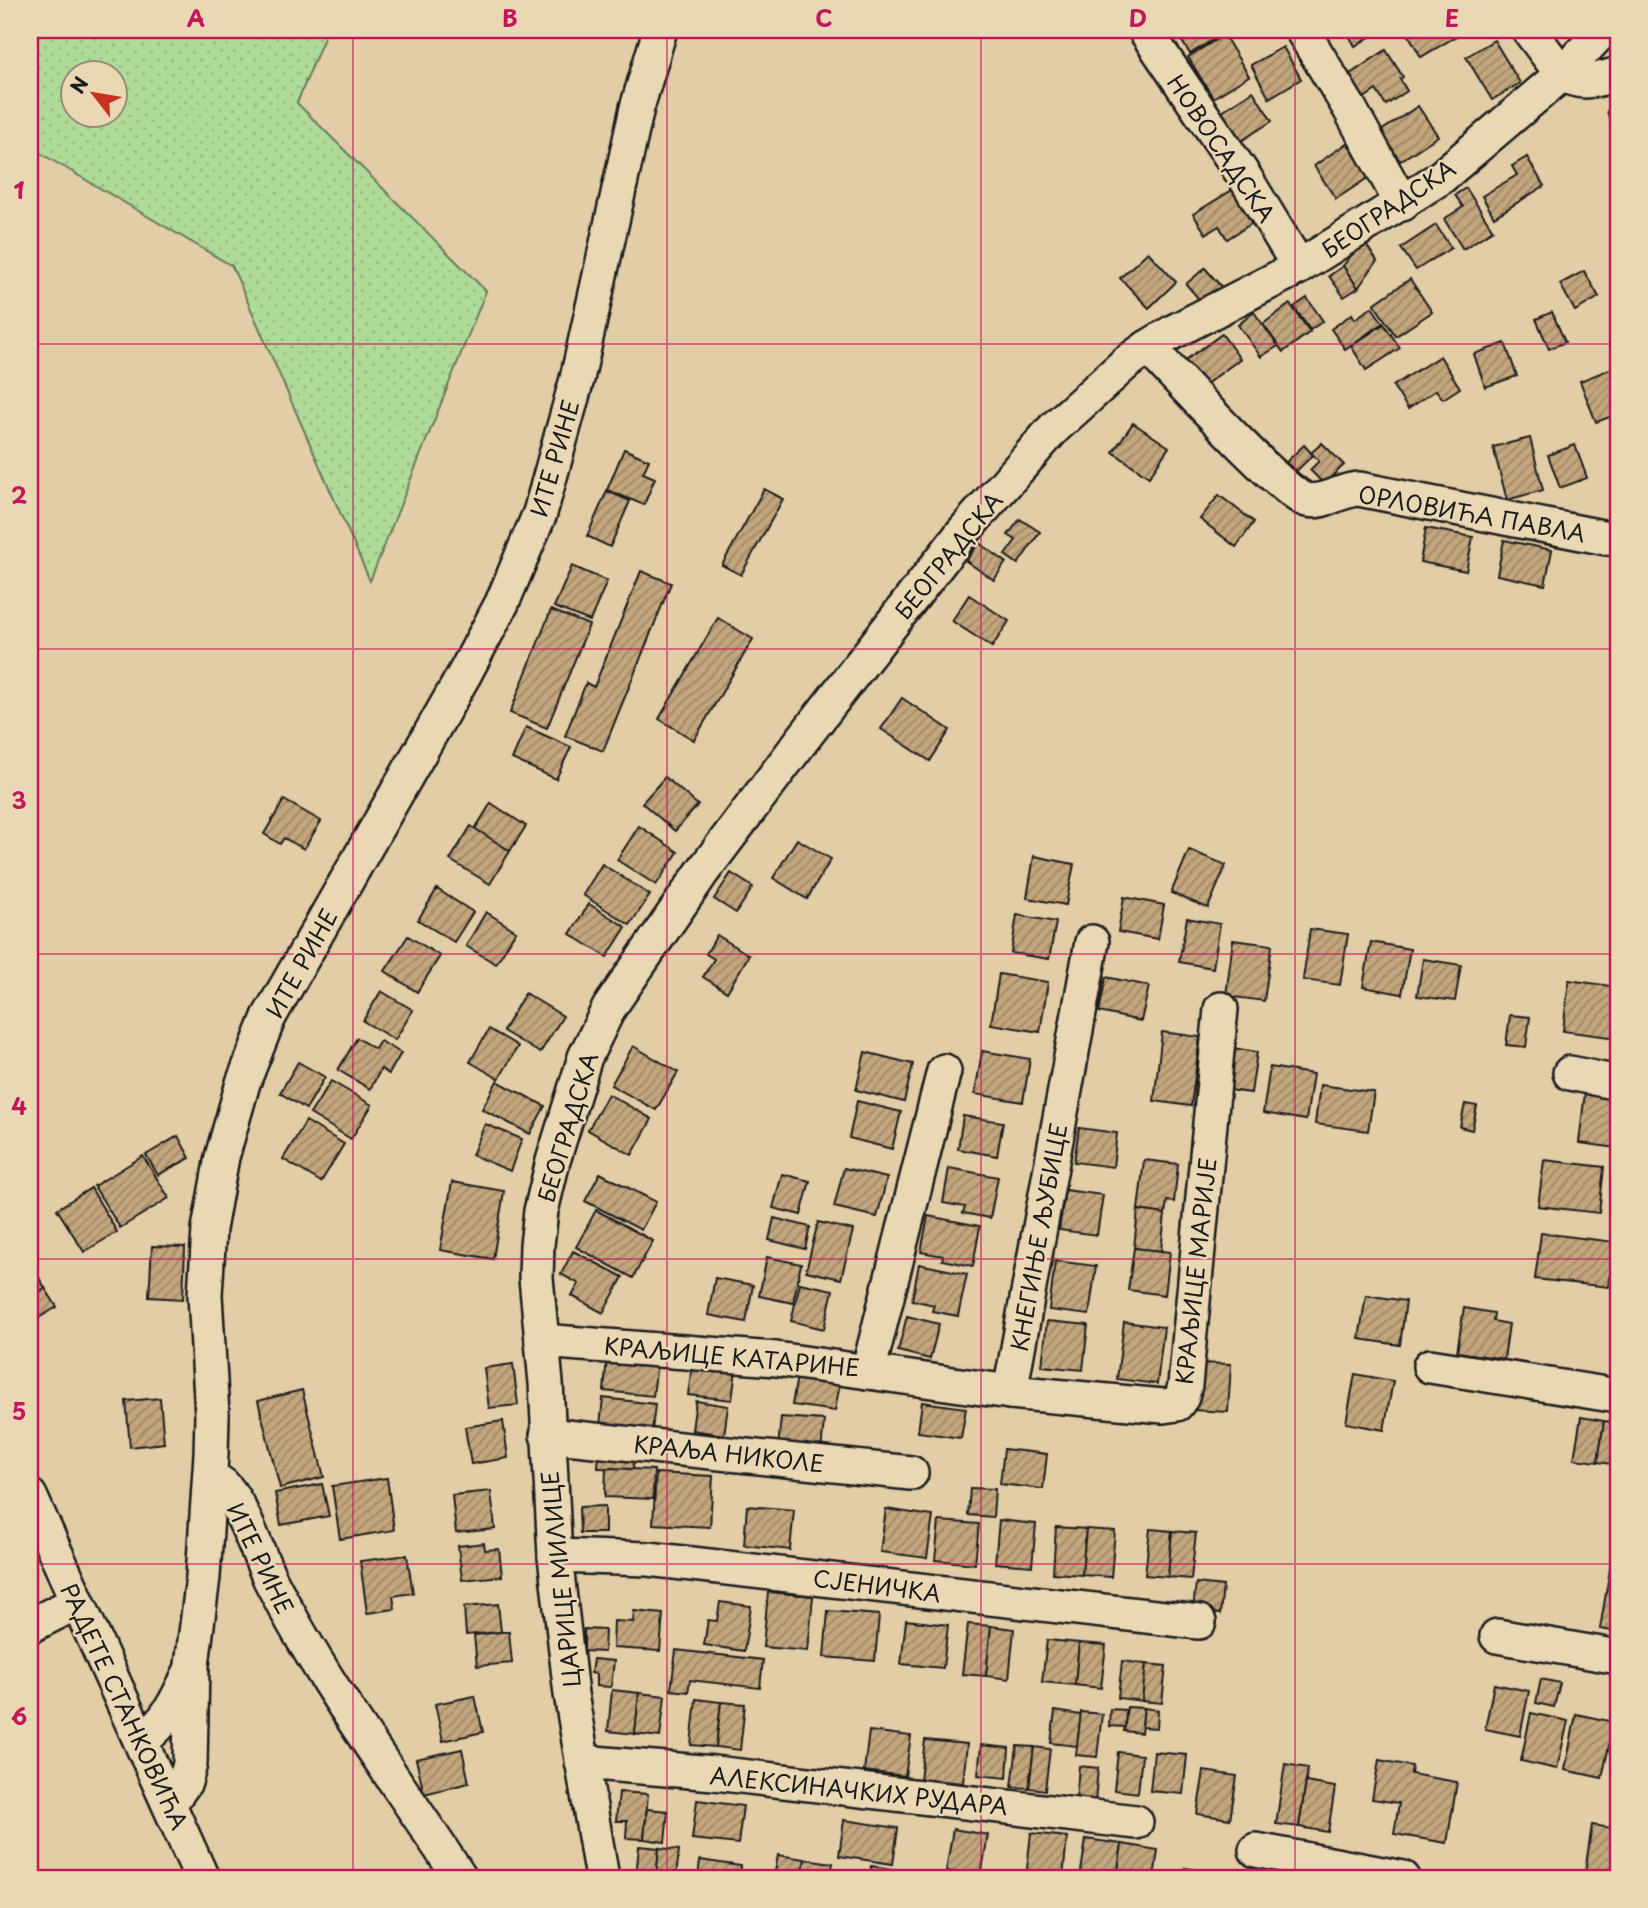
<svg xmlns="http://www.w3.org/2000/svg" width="1648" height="1908" viewBox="0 0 1648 1908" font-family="'Playpen Sans',sans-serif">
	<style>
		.grass { fill: url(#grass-dots); stroke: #667b5a; stroke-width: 2; fill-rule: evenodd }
		.building { fill: url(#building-hatch); stroke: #1c1c1c; stroke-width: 2 }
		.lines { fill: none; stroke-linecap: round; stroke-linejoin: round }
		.minor-casing { stroke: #1c1c1c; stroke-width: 38 }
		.minor { stroke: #ead8b5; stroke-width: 33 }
		.grid { fill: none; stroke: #c2185b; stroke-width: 2; stroke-opacity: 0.55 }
		.labels { text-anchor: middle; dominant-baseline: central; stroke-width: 5; stroke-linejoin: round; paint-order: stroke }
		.street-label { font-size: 23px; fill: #1c1c1c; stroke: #ead8b5 }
		.neatline { fill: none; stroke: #c2185b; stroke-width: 2.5 }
		.grid-label { font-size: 23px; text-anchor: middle; font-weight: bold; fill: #c2185b }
	</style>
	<defs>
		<pattern id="grass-dots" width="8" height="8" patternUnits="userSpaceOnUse" patternTransform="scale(1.75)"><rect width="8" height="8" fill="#b0da98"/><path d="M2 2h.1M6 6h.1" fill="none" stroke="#97ba82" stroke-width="1.8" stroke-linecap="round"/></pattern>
		<pattern id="building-hatch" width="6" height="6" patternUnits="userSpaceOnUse" patternTransform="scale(1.75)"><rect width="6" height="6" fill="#c3a67d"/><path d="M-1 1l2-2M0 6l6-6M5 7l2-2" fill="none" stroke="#9e8666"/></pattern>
	</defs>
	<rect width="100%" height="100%" fill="#e2cda7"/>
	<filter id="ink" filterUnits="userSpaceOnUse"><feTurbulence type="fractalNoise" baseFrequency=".0143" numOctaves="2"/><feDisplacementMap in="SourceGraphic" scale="14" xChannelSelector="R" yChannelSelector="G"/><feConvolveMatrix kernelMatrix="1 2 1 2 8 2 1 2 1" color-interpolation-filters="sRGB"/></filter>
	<g filter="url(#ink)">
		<path class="grass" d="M30,30H327L297,103L486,291L370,581L232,266L30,147ZM74,74H116V116H74Z"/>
		<g class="building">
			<path d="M1198,30H1219L1222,34L1190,54L1181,40Z"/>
			<path d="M1346,30H1381L1355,46Z"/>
			<path d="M1406,30H1467L1421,57Z"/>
			<path d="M1224,35L1249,76L1213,98L1188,57Z"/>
			<path d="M1494,40L1520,83L1492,100L1466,57Z"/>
			<path d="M1283,47L1301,79L1269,98L1251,65Z"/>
			<path d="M1386,50L1403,77L1400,79L1407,91L1386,105L1376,90L1360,101L1344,78Z"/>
			<path d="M1253,91L1272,121L1238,143L1219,113Z"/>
			<path d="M1418,106L1438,136L1400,161L1381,131Z"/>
			<path d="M1618,107V143L1607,111Z"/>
			<path d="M1347,143L1369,177L1336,199L1314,166Z"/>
			<path d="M1527,157L1544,186L1494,217L1482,196L1517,175L1512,166Z"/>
			<path d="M1466,188L1493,230L1463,249L1444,219L1463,207L1455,195Z"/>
			<path d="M1234,189L1254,222L1227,239L1219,226L1206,234L1193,214Z"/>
			<path d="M1436,225L1451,248L1416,270L1401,248Z"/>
			<path d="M1363,240L1377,261L1358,288L1343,266Z"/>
			<path d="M1148,252L1176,282L1149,308L1120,278Z"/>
			<path d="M1343,266L1358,288L1344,297L1329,276Z"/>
			<path d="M1205,268L1223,289L1204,305L1186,284Z"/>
			<path d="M1584,271L1599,297L1575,311L1560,284Z"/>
			<path d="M1410,279L1432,312L1396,336L1374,304Z"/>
			<path d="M1307,298L1323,321L1310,330L1294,307Z"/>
			<path d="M1290,304L1310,332L1283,352L1263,324Z"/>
			<path d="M1372,307L1383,323L1345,349L1331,329L1352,314L1355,319Z"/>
			<path d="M1254,312L1278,346L1261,357L1238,325Z"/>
			<path d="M1552,312L1565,342L1549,349L1536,319Z"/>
			<path d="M1384,324L1400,348L1366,370L1351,346Z"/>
			<path d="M1222,334L1240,359L1202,387L1183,362Z"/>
			<path d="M1505,343L1517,376L1485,387L1474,354Z"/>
			<path d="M1440,356L1460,388L1443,399L1436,390L1408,409L1393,386Z"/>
			<path d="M1613,368L1618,381V414L1596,422L1580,381Z"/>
			<path d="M1133,423L1169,447L1149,477L1113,452Z"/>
			<path d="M1530,438L1543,490L1507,500L1493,447Z"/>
			<path d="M1322,443L1344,465L1324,484L1310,470L1319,461L1311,453Z"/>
			<path d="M1304,445L1313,455L1289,478L1280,468Z"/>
			<path d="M1575,445L1587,478L1560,488L1548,455Z"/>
			<path d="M624,449L649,460L643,473L655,478L644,505L607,490Z"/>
			<path d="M764,489L783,499L741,575L722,565Z"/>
			<path d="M607,491L630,501L610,547L587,536Z"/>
			<path d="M1219,495L1254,522L1236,547L1200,519Z"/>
			<path d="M1020,519L1040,532L1018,564L1005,555L1016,540L1008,535Z"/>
			<path d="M1426,528L1473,537L1466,571L1420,562Z"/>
			<path d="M1504,540L1552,550L1545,585L1497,575Z"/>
			<path d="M979,543L1006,562L994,580L966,561Z"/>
			<path d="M572,566L607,581L590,621L554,607Z"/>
			<path d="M641,571L671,583L603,751L565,736L586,683L594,687Z"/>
			<path d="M969,595L1009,621L992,647L952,621Z"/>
			<path d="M551,610L589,625L547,728L510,713Z"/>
			<path d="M718,618L753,639L694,740L659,719Z"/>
			<path d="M902,698L950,730L930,761L881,729Z"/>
			<path d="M526,727L571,747L556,779L512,759Z"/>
			<path d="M665,777L698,805L675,831L642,803Z"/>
			<path d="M284,800L321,821L304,849L284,838L280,844L264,834Z"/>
			<path d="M491,803L526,826L510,851L475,829Z"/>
			<path d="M471,826L510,851L490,884L450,860Z"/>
			<path d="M639,826L678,852L656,885L617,860Z"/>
			<path d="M797,839L831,859L807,899L773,878Z"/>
			<path d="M1189,850L1226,865L1208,908L1171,893Z"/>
			<path d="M1034,856L1074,864L1066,905L1027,898Z"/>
			<path d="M602,864L650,895L630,925L583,895Z"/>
			<path d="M731,873L753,887L736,913L714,899Z"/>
			<path d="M437,889L473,912L454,942L418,920Z"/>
			<path d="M1124,897L1164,905L1158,939L1118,932Z"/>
			<path d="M589,904L626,927L607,957L570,934Z"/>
			<path d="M486,912L516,931L496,964L466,946Z"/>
			<path d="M1017,915L1056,922L1049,959L1011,953Z"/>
			<path d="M1187,918L1220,924L1213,968L1179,962Z"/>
			<path d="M1310,929L1348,934L1340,985L1303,980Z"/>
			<path d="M717,935L749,955L727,992L703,977L714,959L706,954Z"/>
			<path d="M408,936L440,956L417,992L385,971Z"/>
			<path d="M1233,940L1272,945L1264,1001L1226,996Z"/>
			<path d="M1371,942L1410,949L1402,994L1363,987Z"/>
			<path d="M1423,959L1461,965L1455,1001L1417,996Z"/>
			<path d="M999,974L1048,982L1040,1032L991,1024Z"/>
			<path d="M1106,977L1149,986L1141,1021L1099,1012Z"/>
			<path d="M1569,980L1618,987V1038L1563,1031Z"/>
			<path d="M381,991L413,1010L395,1040L363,1021Z"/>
			<path d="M525,993L563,1016L540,1053L503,1031Z"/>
			<path d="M1510,1015L1530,1017L1526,1047L1506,1045Z"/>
			<path d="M489,1029L518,1046L499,1079L470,1062Z"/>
			<path d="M1162,1032L1200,1037L1191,1106L1154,1101Z"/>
			<path d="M357,1038L375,1049L380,1041L401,1053L389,1074L381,1069L370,1089L338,1070Z"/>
			<path d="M633,1046L678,1072L656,1110L611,1085Z"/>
			<path d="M1221,1046L1257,1052L1251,1093L1222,1089Z"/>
			<path d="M982,1051L1030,1059L1023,1102L975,1094Z"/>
			<path d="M865,1052L913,1064L904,1102L856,1090Z"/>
			<path d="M298,1062L325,1077L306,1109L280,1093Z"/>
			<path d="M1270,1067L1313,1074L1306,1120L1263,1113Z"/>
			<path d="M331,1081L372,1105L351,1139L310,1114Z"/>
			<path d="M497,1081L545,1106L530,1134L482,1109Z"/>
			<path d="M1320,1085L1374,1092L1368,1131L1315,1124Z"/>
			<path d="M1585,1092L1618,1096V1148L1579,1143Z"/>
			<path d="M608,1094L652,1119L632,1155L588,1130Z"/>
			<path d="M857,1101L901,1112L892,1149L849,1138Z"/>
			<path d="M1465,1104L1477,1106L1472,1130L1460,1127Z"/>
			<path d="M963,1116L1003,1122L997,1156L958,1149Z"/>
			<path d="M306,1121L344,1144L321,1182L283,1159Z"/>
			<path d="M485,1124L522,1139L510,1171L472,1155Z"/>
			<path d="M1079,1128L1117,1133L1113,1167L1074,1162Z"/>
			<path d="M178,1136L190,1158L158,1175L146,1155Z"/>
			<path d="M143,1156L169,1198L120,1228L94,1186Z"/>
			<path d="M1144,1160L1178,1164L1174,1202L1167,1201L1165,1214L1138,1210Z"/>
			<path d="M1544,1160L1604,1167L1599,1213L1538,1206Z"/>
			<path d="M844,1168L887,1178L877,1217L834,1207Z"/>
			<path d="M949,1168L998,1177L990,1218L963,1213L965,1207L943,1203Z"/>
			<path d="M600,1173L656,1202L641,1230L585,1201Z"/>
			<path d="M782,1174L810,1181L801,1215L773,1208Z"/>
			<path d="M452,1182L504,1191L493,1259L440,1250Z"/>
			<path d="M91,1188L117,1232L84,1252L57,1209Z"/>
			<path d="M1065,1190L1103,1195L1097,1235L1059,1230Z"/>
			<path d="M596,1210L653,1241L633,1278L576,1247Z"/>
			<path d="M1138,1210L1165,1214L1161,1251L1134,1248Z"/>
			<path d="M928,1216L980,1226L973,1266L942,1260L943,1256L921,1252Z"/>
			<path d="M774,1218L810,1227L805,1249L769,1240Z"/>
			<path d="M818,1222L853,1230L841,1279L806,1271Z"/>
			<path d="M1541,1233L1615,1242L1609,1287L1535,1279Z"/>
			<path d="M152,1246L185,1247L183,1299L149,1297Z"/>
			<path d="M1134,1248L1170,1252L1165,1295L1128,1290Z"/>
			<path d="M573,1251L623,1277L603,1313L572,1296L579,1284L561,1274Z"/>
			<path d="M767,1257L801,1264L793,1303L759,1296Z"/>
			<path d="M1055,1261L1096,1266L1089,1315L1049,1310Z"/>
			<path d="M919,1264L967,1274L958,1316L932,1311L934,1305L912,1300Z"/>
			<path d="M35,1271L45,1288L30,1298V1274Z"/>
			<path d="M715,1278L753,1285L746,1322L708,1315Z"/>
			<path d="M800,1283L833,1290L824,1329L791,1321Z"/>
			<path d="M45,1288L57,1307L30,1323V1298Z"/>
			<path d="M1366,1295L1406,1301L1400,1345L1359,1339Z"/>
			<path d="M1464,1308L1494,1313L1493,1321L1509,1324L1504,1359L1457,1352Z"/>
			<path d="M907,1316L939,1324L930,1359L898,1351Z"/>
			<path d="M1047,1321L1088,1325L1083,1370L1042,1366Z"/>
			<path d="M1124,1322L1164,1327L1157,1384L1117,1379Z"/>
			<path d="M607,1357L657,1363L653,1396L604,1391Z"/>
			<path d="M693,1357L737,1362L732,1400L688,1395Z"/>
			<path d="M1195,1363L1231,1364L1228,1412L1192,1410Z"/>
			<path d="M513,1364L518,1405L489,1408L484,1368Z"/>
			<path d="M1355,1374L1393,1381L1384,1430L1346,1423Z"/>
			<path d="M797,1376L840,1382L835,1411L792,1405Z"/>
			<path d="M302,1390L324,1477L280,1488L258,1401Z"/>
			<path d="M160,1398L164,1443L130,1447L126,1401Z"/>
			<path d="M603,1398L655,1404L652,1431L600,1426Z"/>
			<path d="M696,1401L728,1406L724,1435L692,1430Z"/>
			<path d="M922,1402L966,1408L961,1438L918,1432Z"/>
			<path d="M781,1417L824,1420L821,1452L778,1448Z"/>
			<path d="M1581,1417L1604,1421L1598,1462L1574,1459Z"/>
			<path d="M503,1421L508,1458L471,1464L465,1427Z"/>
			<path d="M1604,1421L1618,1423V1465L1598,1462Z"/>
			<path d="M599,1448L634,1449L633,1469L598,1468Z"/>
			<path d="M1004,1449L1047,1454L1043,1489L1000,1484Z"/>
			<path d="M606,1468L654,1470L653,1499L605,1497Z"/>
			<path d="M656,1473L713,1476L710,1527L653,1524Z"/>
			<path d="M387,1478L394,1530L340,1539L332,1486Z"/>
			<path d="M322,1484L329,1516L281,1525L275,1493Z"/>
			<path d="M970,1488L995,1489L993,1517L968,1515Z"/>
			<path d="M491,1491L495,1529L456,1533L452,1495Z"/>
			<path d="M605,1506V1533H580L579,1507Z"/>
			<path d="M747,1506L794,1510L790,1550L744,1545Z"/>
			<path d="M886,1509L933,1516L927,1558L880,1552Z"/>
			<path d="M999,1520L1036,1524L1032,1566L995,1563Z"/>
			<path d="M939,1521L979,1524L975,1564L935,1560Z"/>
			<path d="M1056,1527L1086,1529L1082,1575L1053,1573Z"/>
			<path d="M1617,1527H1618V1632L1600,1629Z"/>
			<path d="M1086,1529L1115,1531L1111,1577L1082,1575Z"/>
			<path d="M1150,1529L1172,1531L1168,1577L1145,1575Z"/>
			<path d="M1172,1531L1196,1533L1191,1579L1168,1577Z"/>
			<path d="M484,1543L485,1550L499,1549L502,1576L462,1580L458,1546Z"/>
			<path d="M407,1555L413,1593L393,1596L395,1609L367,1613L360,1561Z"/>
			<path d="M1196,1583L1223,1586L1220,1614L1193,1610Z"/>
			<path d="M768,1592L813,1596L808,1651L763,1647Z"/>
			<path d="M720,1602L751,1606L744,1651L704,1645L708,1620L717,1621Z"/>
			<path d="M498,1604L501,1632L466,1635L464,1607Z"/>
			<path d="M634,1611L663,1614L660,1651L613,1648L614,1621L633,1622Z"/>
			<path d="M828,1611L879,1615L875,1661L824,1657Z"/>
			<path d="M906,1620L948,1625L943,1668L901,1664Z"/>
			<path d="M968,1624L991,1626L986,1676L962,1674Z"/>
			<path d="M991,1626L1014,1629L1009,1679L986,1676Z"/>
			<path d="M584,1629L605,1630L604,1652L584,1651Z"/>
			<path d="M501,1632H509L512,1663L477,1666L474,1635Z"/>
			<path d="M1047,1640L1079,1643L1075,1685L1042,1682Z"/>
			<path d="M1079,1643L1106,1645L1101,1688L1075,1685Z"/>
			<path d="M676,1650L763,1660L760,1688L690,1680L688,1692L671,1690Z"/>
			<path d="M593,1659L614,1661L611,1687L596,1686V1674L591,1673Z"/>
			<path d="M1122,1661L1146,1664L1142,1701L1118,1698Z"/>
			<path d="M1146,1664L1166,1666L1162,1703L1142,1701Z"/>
			<path d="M1541,1679L1560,1683L1554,1707L1536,1703Z"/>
			<path d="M1494,1684L1529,1691L1520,1736L1485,1729Z"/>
			<path d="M612,1690L639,1693L635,1734L608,1731Z"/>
			<path d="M639,1693L665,1696L660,1737L635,1734Z"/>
			<path d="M475,1696L483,1732L443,1741L435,1704Z"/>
			<path d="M696,1699L721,1702L716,1747L691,1745Z"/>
			<path d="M721,1702L745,1704L740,1750L716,1747Z"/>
			<path d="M1127,1707L1144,1708L1141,1733L1124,1731Z"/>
			<path d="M1144,1708L1158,1710L1157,1728L1142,1727Z"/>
			<path d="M1110,1709L1126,1710L1125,1727L1109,1726Z"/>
			<path d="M1055,1711L1081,1715L1077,1746L1051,1743Z"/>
			<path d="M1081,1712L1102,1714L1097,1757L1076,1755Z"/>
			<path d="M1531,1713L1568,1721L1557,1769L1521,1761Z"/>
			<path d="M1576,1714L1614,1722L1602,1778L1565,1770Z"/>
			<path d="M869,1731L911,1736L905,1776L864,1771Z"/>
			<path d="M925,1740L967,1744L963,1783L920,1779Z"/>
			<path d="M981,1745L1009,1748L1007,1778L978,1775Z"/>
			<path d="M1017,1746L1034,1747L1029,1788L1012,1787Z"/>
			<path d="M1034,1747L1050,1749L1045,1790L1029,1788Z"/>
			<path d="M462,1749L469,1783L424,1794L416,1759Z"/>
			<path d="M1118,1752L1142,1755L1138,1793L1114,1790Z"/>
			<path d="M1154,1752L1187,1755L1183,1794L1150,1791Z"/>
			<path d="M1379,1760L1412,1766L1411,1774L1457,1782L1447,1843L1394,1834L1399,1803L1372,1799Z"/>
			<path d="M1285,1764L1308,1768L1299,1827L1276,1824Z"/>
			<path d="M1079,1766L1098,1768L1095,1803L1076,1801Z"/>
			<path d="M1204,1771L1237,1776L1230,1819L1197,1814Z"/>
			<path d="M1306,1782L1335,1787L1328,1832L1299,1827Z"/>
			<path d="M619,1792L648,1794L644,1839L626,1838L627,1821H616Z"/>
			<path d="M697,1800L743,1806L738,1844L692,1839Z"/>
			<path d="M647,1809L668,1811L665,1842L644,1839Z"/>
			<path d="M844,1820L898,1828L893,1864L839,1856Z"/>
			<path d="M1592,1825L1618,1829L1611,1878H1584Z"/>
			<path d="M953,1829L988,1835L981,1876L946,1871Z"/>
			<path d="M1618,1830V1876L1612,1875Z"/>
			<path d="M1031,1833L1067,1837L1063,1878H1026Z"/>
			<path d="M1086,1839L1122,1844L1117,1878H1080Z"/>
			<path d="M1122,1844L1158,1850L1154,1878H1117Z"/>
			<path d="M639,1846L659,1848L656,1878H636Z"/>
			<path d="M659,1848L679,1850L676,1878H656Z"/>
			<path d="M778,1855L805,1859L802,1878H774Z"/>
			<path d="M805,1859L833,1863L830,1878H802Z"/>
			<path d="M700,1860L741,1866L740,1878H698Z"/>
			<path d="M871,1866L932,1875V1878H870Z"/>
			<path d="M1185,1868L1227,1874L1226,1878H1184Z"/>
			<path d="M565,1873L566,1878H536Z"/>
		</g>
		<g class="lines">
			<g class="minor-casing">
				<g id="minor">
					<path d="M1145,30L1246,179L1299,267"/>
					<path d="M1302,30L1350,109L1402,204"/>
					<path d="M1529,30L1562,74C1582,86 1597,80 1618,74"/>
					<path d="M1148,347C1171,371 1285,496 1307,500C1324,504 1342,489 1359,489L1607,538"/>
					<path d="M1570,1073L1618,1083"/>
					<path d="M542,1341L776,1359L1010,1392L1163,1406L1177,1404L1182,1397L1185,1385L1221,1009"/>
					<path d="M1430,1366L1618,1396"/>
					<path d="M868,1372L944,1071"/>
					<path d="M1010,1392L1092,942"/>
					<path d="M547,1435L911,1473"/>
					<path d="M210,1477C215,1480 220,1482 224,1486C241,1502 259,1557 271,1581C325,1687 396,1779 460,1878"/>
					<path d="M30,1496L202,1878"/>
					<path d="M555,1556L648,1559L1199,1622"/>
					<path d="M30,1626L77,1602"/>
					<path d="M1497,1636L1618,1657"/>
					<path d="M141,1741C166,1723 177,1701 189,1674"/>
					<path d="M582,1762L714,1773L1136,1822"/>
					<path d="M170,1803L185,1782L190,1764L192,1665L203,1577L211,1454L212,1415L205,1295L209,1229L222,1157L243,1083L269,1017L465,673L502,603L540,513L577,379L637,108L660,30"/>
					<path d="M1256,1850L1403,1878"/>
					<path d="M602,1878L571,1694L555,1556L546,1383L536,1278L537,1245L541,1211L553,1161L585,1057L609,1008L703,871L802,740L963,532L1054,428L1127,362L1148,347L1173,332L1299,267L1440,178L1562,74L1603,30"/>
				</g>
			</g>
			<use href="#minor" class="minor"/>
		</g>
	</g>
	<path class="grid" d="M353,30V1878M667,30V1878M981,30V1878M1295,30V1878M30,344H1618M30,649H1618M30,954H1618M30,1259H1618M30,1564H1618"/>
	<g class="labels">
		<g class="street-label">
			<text transform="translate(1222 148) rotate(56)">НОВОСАДСКА</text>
			<text transform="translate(1388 208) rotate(-34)">БЕОГРАДСКА</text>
			<text transform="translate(554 458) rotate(-74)">ИТЕ РИНЕ</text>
			<text transform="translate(1472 513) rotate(10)">ОРЛОВИЋА ПАВЛА</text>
			<text transform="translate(948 555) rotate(-51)">БЕОГРАДСКА</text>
			<text transform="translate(301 963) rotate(-61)">ИТЕ РИНЕ</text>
			<text transform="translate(567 1127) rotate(-73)">БЕОГРАДСКА</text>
			<text transform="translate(1038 1237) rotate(-80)">КНЕГИЊЕ ЉУБИЦЕ</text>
			<text transform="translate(1195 1271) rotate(-84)">КРАЉИЦЕ МАРИЈЕ</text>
			<text transform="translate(732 1356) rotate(5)">КРАЉИЦЕ КАТАРИНЕ</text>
			<text transform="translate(729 1453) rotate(6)">КРАЉА НИКОЛЕ</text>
			<text transform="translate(261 1558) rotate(64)">ИТЕ РИНЕ</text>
			<text transform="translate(560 1579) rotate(-96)">ЦАРИЦЕ МИЛИЦЕ</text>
			<text transform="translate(877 1585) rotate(7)">СЈЕНИЧКА</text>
			<text transform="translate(125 1706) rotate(65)">РАДЕТЕ СТАНКОВИЋА</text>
			<text transform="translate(859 1790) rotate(6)">АЛЕКСИНАЧКИХ РУДАРА</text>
		</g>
	</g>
	<rect width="1648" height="1908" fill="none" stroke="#ead8b5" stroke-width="77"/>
	<g transform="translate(94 94) rotate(301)"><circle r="33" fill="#ead8b5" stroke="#988d78" stroke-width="2"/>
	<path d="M0-5L12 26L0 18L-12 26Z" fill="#c8321e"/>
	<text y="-10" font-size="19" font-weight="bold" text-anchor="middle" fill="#1c1c1c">N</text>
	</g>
	<rect x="38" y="38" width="1572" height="1832" class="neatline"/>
	<g class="grid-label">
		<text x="196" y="27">A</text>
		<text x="510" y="27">B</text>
		<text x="824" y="27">C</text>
		<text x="1138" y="27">D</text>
		<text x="1452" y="27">E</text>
		<text x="19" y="199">1</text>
		<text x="19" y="504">2</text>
		<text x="19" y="809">3</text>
		<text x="19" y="1115">4</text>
		<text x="19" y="1420">5</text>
		<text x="19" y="1725">6</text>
	</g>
</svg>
